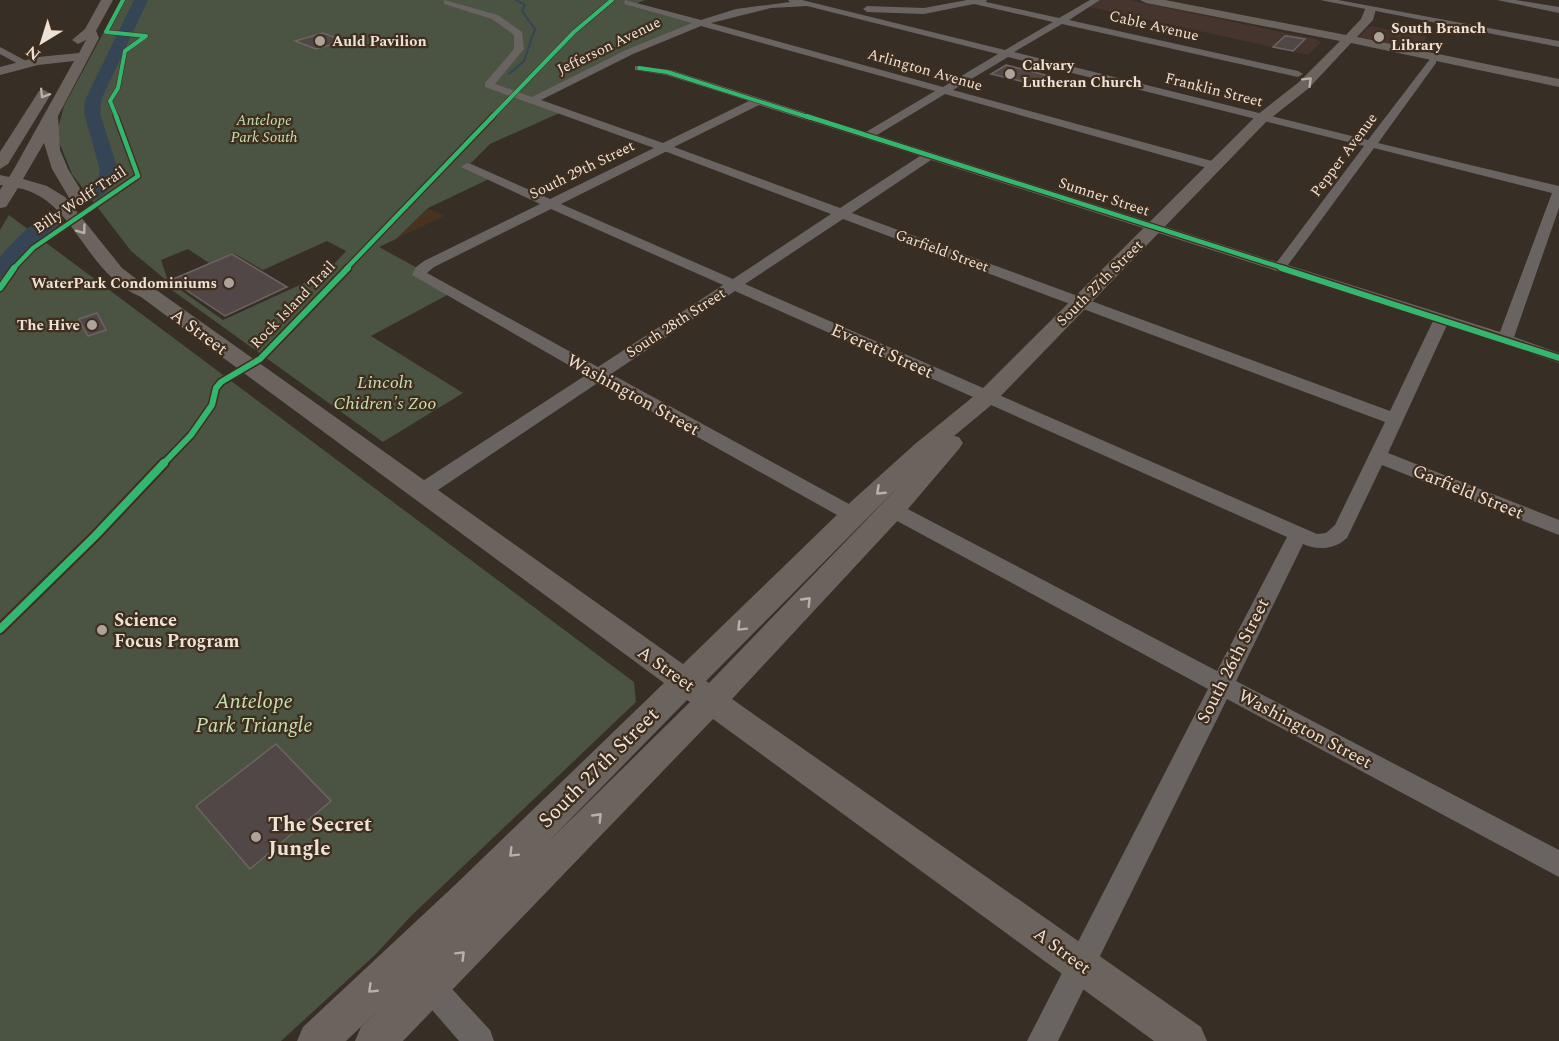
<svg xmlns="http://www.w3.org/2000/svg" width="1559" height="1041" viewBox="0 0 1559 1041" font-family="Spectral,serif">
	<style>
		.commercial { fill: #46342e }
		.built { fill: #473320 }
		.green { fill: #4b5342; fill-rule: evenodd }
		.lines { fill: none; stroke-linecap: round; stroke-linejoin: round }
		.stream { stroke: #354555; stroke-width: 2 }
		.river { fill: #354555; fill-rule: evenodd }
		.building { fill: #514746; stroke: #6d6463; stroke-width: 1.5 }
		.minor { fill: #696462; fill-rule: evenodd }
		.major { fill: #6b645e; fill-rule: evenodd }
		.cycleway-far3-casing { stroke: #3f2e1e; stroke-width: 5 }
		.cycleway-far2-casing { stroke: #3f2e1e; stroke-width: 7 }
		.cycleway-far1-casing { stroke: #3f2e1e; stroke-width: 9 }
		.cycleway-casing { stroke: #3f2e1e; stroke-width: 12 }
		.cycleway-far3 { stroke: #33b770; stroke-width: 4 }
		.cycleway-far2 { stroke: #33b770; stroke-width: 4.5 }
		.cycleway-far1 { stroke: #33b770; stroke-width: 6 }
		.cycleway { stroke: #33b770; stroke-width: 8 }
		.oneway { stroke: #b9b0a7 }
		.poi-dot { fill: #ada39a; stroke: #3f2e1e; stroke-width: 2 }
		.labels { text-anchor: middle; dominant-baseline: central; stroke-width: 4.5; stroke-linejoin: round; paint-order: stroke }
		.far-street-label { font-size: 15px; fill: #ede2d8; stroke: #3f2e1e }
		.far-poi-label { font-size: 15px; font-weight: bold; fill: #ede2d8; stroke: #3f2e1e; text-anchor: start }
		.far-park-label { font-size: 15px; font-style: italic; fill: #c4e1b2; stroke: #3f2e1e }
		.street-label { font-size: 18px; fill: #ede2d8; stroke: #3f2e1e }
		.park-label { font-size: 18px; font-style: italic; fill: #c4e1b2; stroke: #3f2e1e }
		.poi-label { font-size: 18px; font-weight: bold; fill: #ede2d8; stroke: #3f2e1e; text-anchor: start }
		.near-park-label { font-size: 21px; font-style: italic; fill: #c4e1b2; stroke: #3f2e1e }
		.near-street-label { font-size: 21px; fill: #ede2d8; stroke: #3f2e1e }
		.near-poi-label { font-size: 21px; font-weight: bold; fill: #ede2d8; stroke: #3f2e1e; text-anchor: start }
	</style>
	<rect width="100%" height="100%" fill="#372e26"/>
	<g class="commercial">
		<path d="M1096,0H1130L1315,39L1321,42L1308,55L1085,6Z"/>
		<path d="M1370,26L1427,37L1416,51L1359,37Z"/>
	</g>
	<path class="built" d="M428,208L444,216L396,239Z"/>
	<g class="green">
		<path d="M121,0H645L635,4L697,22L534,100L564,111L490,144L467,167L491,178L428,208L396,239L379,247L421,270L449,294L371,336L463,393L383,442L162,283L166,280L131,251L72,174L59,142L58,128L64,106ZM327,241L346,251L326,273L223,320L168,281L161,260L188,249L209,263L233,253L263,270Z"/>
		<path d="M9,215L634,682L636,702L411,916L376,954L281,1041H0V230Z"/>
	</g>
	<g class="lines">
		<path class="stream" d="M509,74L524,61L535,29L522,11L525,5L516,0"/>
		<g class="river">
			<path d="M134,0H148L101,100L100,113L118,170C116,185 98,205 82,201L79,197L99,176L100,170L84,113L85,100Z"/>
			<path d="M54,214L61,216L64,220L61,224L33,248L8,276L0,278V257C14,241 33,219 54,214Z"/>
		</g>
	</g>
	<g class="building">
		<path d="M323,33L344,41L316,49L295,41Z"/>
		<path d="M1285,36H1287L1305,39L1293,51L1273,47Z"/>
		<path d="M1006,65L1046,75L1032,84L991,74Z"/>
		<path d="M232,254L287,287L225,316L171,280Z"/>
		<path d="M97,313L106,330L88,336L79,319Z"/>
		<path d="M276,744L331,801L250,869L196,806Z"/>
	</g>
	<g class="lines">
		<g class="minor">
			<path d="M444,0L498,15L522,32L524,49L495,84L532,97L626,50L692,23L624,4L625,0L701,20L736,9L790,2L788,0H802L1005,50L1053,22L974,4L924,14L867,12L863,9L867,6L924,8L967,0H987L986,2L1059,18L1090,0H1100L1069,20L1298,71L1303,74L1298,77L1062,24L1014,52L1368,140L1430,59H1436V63L1378,143L1559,186V208L1514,337L1559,353V363L1447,325L1388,453L1559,520V535L1382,465L1347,538C1335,549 1318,551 1303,544L1236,681L1559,850V877L1227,699L1058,1041H1027L1208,689L886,515L883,510L886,505L893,503L900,505L1217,671L1287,537L735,291L611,374L860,510L863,515L860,520L853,522L846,520L599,382L429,496L422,498L415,496L413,491L415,486L586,375L412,275L416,267L424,261L540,204L461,167L467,163L471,164L550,199L654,148L485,87V83L514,49V35L492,19L444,4ZM807,6L998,54L943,87L711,23L771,8ZM701,26L935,91L866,132L671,70L635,66V70L666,75L749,101L663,143L541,100L633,54ZM1008,57L1364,146L1277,262L877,135L945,94L1211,169L1215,170L1221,166L1219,163L953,90ZM759,105L920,156L840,208L674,147ZM1374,148L1552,193L1500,332L1288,265ZM665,152H667L831,214L733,279L561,204ZM931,160L1433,321L1390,411L852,213ZM551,209L723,285L598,367L427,273L434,267ZM843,219L1385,422L1335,525L1326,533L1317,534L745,284Z"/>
			<path d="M1320,0H1338L1559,41V47Z"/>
			<path d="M1497,0H1516L1559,7V13Z"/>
			<path d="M0,47L28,62L30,64L22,66L0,54Z"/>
			<path d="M430,971L440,976L490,1030L494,1041H459L420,996L415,986L420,976Z"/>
		</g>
		<g class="major">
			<path d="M101,0H113L96,31L99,38L58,116L60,150L68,169L85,197L83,201H71L52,169L44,143L23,179L47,186L65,197L122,268L143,284L155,289L683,664L844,508L915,444L979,392L1257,115L1299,82L1340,41L1146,3L1140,0H1165L1346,35L1361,19L1366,7L1370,6L1376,9L1373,20L1357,37L1559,79V87L1351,43L1309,88L1267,121L995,402L954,436L959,437L963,443L959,449L902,516L732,699L1201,1027L1207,1041H1154L713,719L403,1041H355L361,1027L387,1002L346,1041H297L303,1027L456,884L664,683L141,297C83,272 75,199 18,188L6,207L0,208V190L3,185H0V175L9,177L14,169L74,61L38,65L0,75V67L38,57L79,53L86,40L78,44L72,40L85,29ZM901,484L709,683L706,681ZM687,700L690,702L548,842Z"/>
			<path d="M44,90L51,94L8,164L0,169V152L39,91Z"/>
		</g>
		<g class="cycleway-far3-casing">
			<g id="cycleway-far3">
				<path d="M639,68L667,72L811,118"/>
				<path d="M117,118L110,101L118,88L125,51L146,36L106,32L123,0"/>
				<path d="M491,118L574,32L612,0"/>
			</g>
		</g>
		<g class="cycleway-far2-casing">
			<g id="cycleway-far2">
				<path d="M806,116L1286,269"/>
				<path d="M13,269L33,248L138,176L116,116"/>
				<path d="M346,269L493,116"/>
			</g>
		</g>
		<g class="cycleway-far1-casing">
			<g id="cycleway-far1">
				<path d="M1281,268L1559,358"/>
				<path d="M0,288L14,268"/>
				<path d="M163,464L191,435L212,405L216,388L221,382L260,359L348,268"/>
			</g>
		</g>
		<g class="cycleway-casing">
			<path id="cycleway" d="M0,629L95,536L164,463"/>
		</g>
		<use href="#cycleway-far3" class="cycleway-far3"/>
		<use href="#cycleway-far2" class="cycleway-far2"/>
		<use href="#cycleway-far1" class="cycleway-far1"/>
		<use href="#cycleway" class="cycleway"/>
	</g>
	<defs><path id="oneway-chevron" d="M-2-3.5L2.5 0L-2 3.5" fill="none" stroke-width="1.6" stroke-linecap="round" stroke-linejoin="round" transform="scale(1.5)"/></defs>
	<g class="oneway">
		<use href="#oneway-chevron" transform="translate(1308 81) rotate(-45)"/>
		<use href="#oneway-chevron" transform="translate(44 94) rotate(122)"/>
		<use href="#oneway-chevron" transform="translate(82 230) rotate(54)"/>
		<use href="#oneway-chevron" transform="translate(880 491) rotate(137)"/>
		<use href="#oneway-chevron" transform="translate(807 601) rotate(-46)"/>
		<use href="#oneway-chevron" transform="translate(741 627) rotate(135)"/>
		<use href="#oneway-chevron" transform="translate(598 817) rotate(-46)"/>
		<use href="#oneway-chevron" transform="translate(513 853) rotate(135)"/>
		<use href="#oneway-chevron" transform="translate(461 955) rotate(-45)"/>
		<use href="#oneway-chevron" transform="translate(372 989) rotate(136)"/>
	</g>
	<g class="poi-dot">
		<circle cx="1379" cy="37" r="6"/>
		<circle cx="320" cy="41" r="6"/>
		<circle cx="1010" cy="74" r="6"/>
		<circle cx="229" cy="283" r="6"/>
		<circle cx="92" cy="325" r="6"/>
		<circle cx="102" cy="630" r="6"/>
		<circle cx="256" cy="837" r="6"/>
	</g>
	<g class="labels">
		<g class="far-street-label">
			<text transform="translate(1154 26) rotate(13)">Cable Avenue</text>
			<text transform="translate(609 46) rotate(-26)">Jefferson Avenue</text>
			<text transform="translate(925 70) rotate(16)">Arlington Avenue</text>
			<text transform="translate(1214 90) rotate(14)">Franklin Street</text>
			<text transform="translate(1344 155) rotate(-53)">Pepper Avenue</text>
			<text transform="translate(582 170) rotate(-26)">South 29th Street</text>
			<text transform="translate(1104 197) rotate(18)">Sumner Street</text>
			<text transform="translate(80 200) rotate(-34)">Billy Wolff Trail</text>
			<text transform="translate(942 251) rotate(20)">Garfield Street</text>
			<text transform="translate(1100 283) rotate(-45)">South 27th Street</text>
			<text transform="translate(293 305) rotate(-46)">Rock Island Trail</text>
			<text transform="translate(676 323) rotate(-33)">South 28th Street</text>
		</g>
		<g class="far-poi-label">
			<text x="1391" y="28">South Branch<tspan x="1391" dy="17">Library</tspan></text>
			<text x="332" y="41">Auld Pavilion</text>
			<text x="1022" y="65">Calvary<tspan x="1022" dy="17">Lutheran Church</tspan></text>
			<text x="217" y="283" text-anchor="end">WaterPark Condominiums</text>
			<text x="80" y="325" text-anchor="end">The Hive</text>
		</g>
		<g class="far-park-label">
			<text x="264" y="120">Antelope<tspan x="264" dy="17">Park South</tspan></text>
		</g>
		<g class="street-label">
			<text transform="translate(199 332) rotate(36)">A Street</text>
			<text transform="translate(882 351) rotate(24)">Everett Street</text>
			<text transform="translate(633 395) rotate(29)">Washington Street</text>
			<text transform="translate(1468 492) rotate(22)">Garfield Street</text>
			<text transform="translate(1233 661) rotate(-63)">South 26th Street</text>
			<text transform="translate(666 669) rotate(35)">A Street</text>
			<text transform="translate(1305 729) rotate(28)">Washington Street</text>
			<text transform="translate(1062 951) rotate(36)">A Street</text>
		</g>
		<g class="park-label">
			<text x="385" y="382">Lincoln<tspan x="385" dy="21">Chidren's Zoo</tspan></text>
		</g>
		<g class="poi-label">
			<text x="114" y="620">Science<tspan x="114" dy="21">Focus Program</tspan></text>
		</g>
		<g class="near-park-label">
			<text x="254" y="702">Antelope<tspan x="254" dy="24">Park Triangle</tspan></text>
		</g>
		<g class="near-street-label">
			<text transform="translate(599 768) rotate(-45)">South 27th Street</text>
		</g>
		<g class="near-poi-label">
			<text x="268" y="825">The Secret<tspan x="268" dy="24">Jungle</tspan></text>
		</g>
	</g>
	<g transform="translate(42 42) rotate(218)" stroke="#3f2e1e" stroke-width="4.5" paint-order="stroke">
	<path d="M0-4.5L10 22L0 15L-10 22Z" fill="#ede2d8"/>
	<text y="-9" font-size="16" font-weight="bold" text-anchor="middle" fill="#ede2d8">N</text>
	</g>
</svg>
